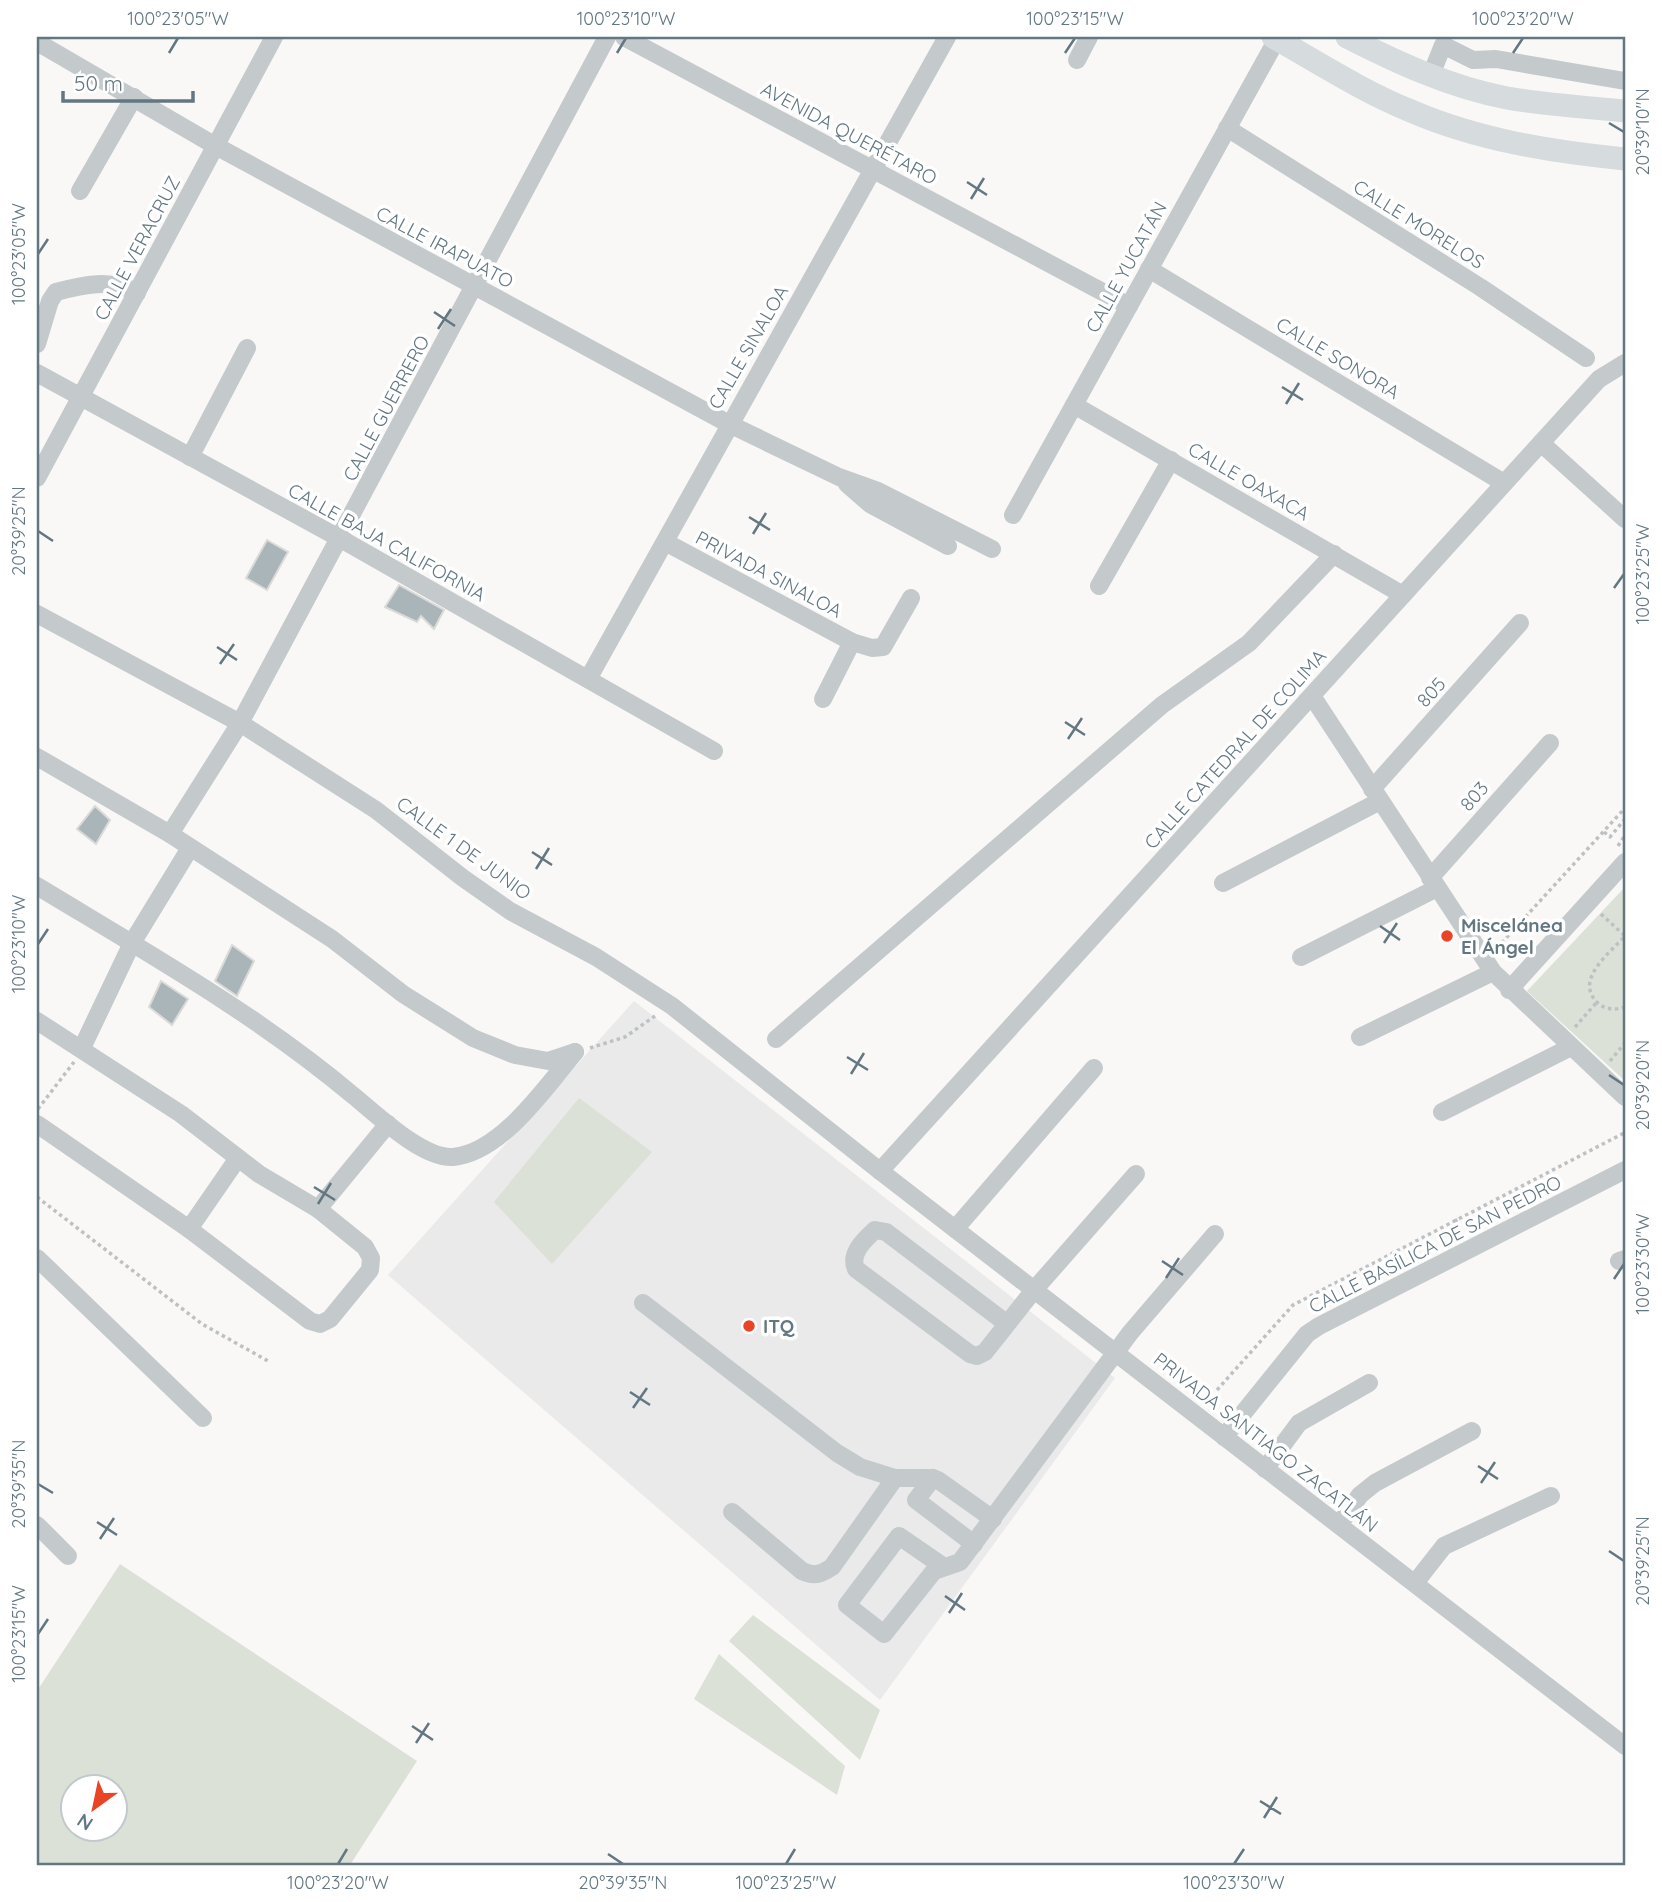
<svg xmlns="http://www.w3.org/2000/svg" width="1662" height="1902" viewBox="0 0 1662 1902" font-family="Quicksand,sans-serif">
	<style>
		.built { fill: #e9eae9 }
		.green { fill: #dbe1d7; fill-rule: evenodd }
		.building { fill: #aab5b9; stroke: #dadad8; stroke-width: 2 }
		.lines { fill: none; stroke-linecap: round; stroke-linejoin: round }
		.path { stroke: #bec1c3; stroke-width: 3.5; stroke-dasharray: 3.5 3.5; stroke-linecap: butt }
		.minor { stroke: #c4c9cc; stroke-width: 18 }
		.major { stroke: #d6dbde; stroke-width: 23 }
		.ticks { fill: none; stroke: #637782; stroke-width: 2.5 }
		.poi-dot { fill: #e94425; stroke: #fff; stroke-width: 2.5 }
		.labels { text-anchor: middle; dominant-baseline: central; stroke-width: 7; stroke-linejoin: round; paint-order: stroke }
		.street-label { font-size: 19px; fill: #637782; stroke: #fff }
		.poi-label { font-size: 19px; font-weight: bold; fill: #637782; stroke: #fff; text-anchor: start }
		.neatline { fill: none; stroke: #637782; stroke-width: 2.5 }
		.ticks-label { font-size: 18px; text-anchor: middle; fill: #637782 }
	</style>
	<rect width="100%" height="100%" fill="#f9f8f6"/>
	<path class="built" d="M634,1001L1115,1378L880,1700L388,1275Z"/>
	<g class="green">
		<path d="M1625,887V1081L1527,991Z"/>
		<path d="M579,1098L652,1152L552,1264L494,1202Z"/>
		<path d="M120,1564L417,1761L350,1865H37V1691ZM116,1786V1828H74V1786Z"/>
		<path d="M753,1615L880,1710L860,1760L729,1641Z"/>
		<path d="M719,1654L845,1766L837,1795L694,1699Z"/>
	</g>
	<g class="building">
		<path d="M267,540L288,552L267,590L246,578Z"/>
		<path d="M399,585L444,610L434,629L421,616L417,622L385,607Z"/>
		<path d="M95,806L110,820L96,844L77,829Z"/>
		<path d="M232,945L254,961L237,996L215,981Z"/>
		<path d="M161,981L188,999L172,1025L149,1007Z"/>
	</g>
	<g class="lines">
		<g class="path">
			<path d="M1604,832L1610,837L1625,819"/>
			<path d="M1618,846L1625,835"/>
			<path d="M1601,914L1625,936C1610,953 1572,981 1599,1004C1607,1010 1616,1010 1625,1007"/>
			<path d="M1497,948L1625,808"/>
			<path d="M1575,1027L1597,1002"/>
			<path d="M590,1048L625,1037L655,1016"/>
			<path d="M1610,1061L1625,1043"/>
			<path d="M38,1109L74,1062"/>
			<path d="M37,1197L202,1324L268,1361"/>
			<path d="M1455,1219L1459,1226L1490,1211L1493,1219"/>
			<path d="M1217,1390L1293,1305L1624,1133"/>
		</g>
		<g class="minor">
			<path d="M624,37L1129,306"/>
			<path d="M37,42L214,145L729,424L839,477L878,491L992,549"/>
			<path d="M1077,60L1089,37"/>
			<path d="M1431,75L1443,45L1473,60L1496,59L1625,81"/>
			<path d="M1227,128L1480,287L1586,358"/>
			<path d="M80,191L134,97"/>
			<path d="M1149,269L1504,483"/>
			<path d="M37,344L50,301L56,292C82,285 112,278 137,293"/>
			<path d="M37,373L341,539L714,751"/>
			<path d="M1074,405L1403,595"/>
			<path d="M1541,443L1625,519"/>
			<path d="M190,457L247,348"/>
			<path d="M37,478L274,37"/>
			<path d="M847,484L870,504L948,546"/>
			<path d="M1013,515L1277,39"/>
			<path d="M667,543L852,642L872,648L883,647L911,598"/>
			<path d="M1099,586L1171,460"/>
			<path d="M37,614L240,723L376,810L463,878L510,911L596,957L672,1006L880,1171L1625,1746"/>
			<path d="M588,679L947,37"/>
			<path d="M1312,696L1493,972L1625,1097"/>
			<path d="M823,699L852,642"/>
			<path d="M37,757L170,834L332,939L403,994L473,1038L515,1055L548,1061L575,1052"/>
			<path d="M1372,789L1520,623"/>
			<path d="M170,834L240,723L607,37"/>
			<path d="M1430,878L1550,743"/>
			<path d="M1223,883L1380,801"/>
			<path d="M37,886C146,952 258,1015 355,1097C377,1115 423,1159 453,1157C501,1153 546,1087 575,1052"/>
			<path d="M1301,957L1437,888"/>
			<path d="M1509,990L1625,862"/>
			<path d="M37,1021L181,1114L259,1174L318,1209L365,1247L371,1258L370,1270L330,1319L320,1324L310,1321L189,1229L37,1124"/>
			<path d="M1360,1037L1493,972"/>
			<path d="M776,1039L1162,705L1249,643L1334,554"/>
			<path d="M82,1048L132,943L190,848"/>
			<path d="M1442,1112L1571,1047"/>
			<path d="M880,1171L1599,379L1625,363"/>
			<path d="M318,1209L388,1124"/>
			<path d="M189,1229L238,1158"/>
			<path d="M955,1229L1094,1068"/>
			<path d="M37,1258L203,1418"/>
			<path d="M1619,1261L1625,1259"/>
			<path d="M643,1303L837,1453L860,1467L895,1478H933"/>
			<path d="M1006,1323L886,1232L875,1230C864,1240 849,1254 856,1269L970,1354L977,1356L985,1352L1034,1290L1136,1174"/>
			<path d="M1224,1437L1307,1334L1319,1326L1625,1170"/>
			<path d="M1265,1469L1299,1423L1369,1383"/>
			<path d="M732,1512L802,1571C815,1577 821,1574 832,1567L895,1478"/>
			<path d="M37,1525L68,1556"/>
			<path d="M1339,1525L1360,1495L1375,1483L1472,1431"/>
			<path d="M974,1544L916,1500L933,1478L938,1480L993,1519"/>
			<path d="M944,1567L899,1536L847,1605L884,1634L934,1571L960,1562L1130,1333L1215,1234"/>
			<path d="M1415,1583L1444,1546L1551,1496"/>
		</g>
		<g class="major">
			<path d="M1273,37C1319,63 1362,91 1411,111C1478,140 1553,152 1625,159"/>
			<path d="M1347,37C1398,63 1450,87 1507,98C1546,105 1586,107 1625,111"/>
		</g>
	</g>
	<path class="ticks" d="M169,53L178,38M617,53L626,38M1065,53L1075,38M1513,53L1523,38M1609,123L1624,132M967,182L987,195M971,199L984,178M38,254L48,239M434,312L455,326M438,329L451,309M1282,387L1303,400M1286,404L1299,383M749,517L770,530M38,531L53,541M753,534L766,513M1614,588L1624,574M217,647L237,660M220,664L234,644M1065,722L1085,735M1068,739L1082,718M532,852L552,865M536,869L549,848M1380,926L1400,940M1384,943L1397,923M38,944L48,929M847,1057L868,1070M851,1074L864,1053M1609,1075L1624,1085M314,1187L335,1200M318,1204L331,1183M1162,1261L1183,1275M1166,1278L1179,1258M1614,1279L1624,1264M630,1392L650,1405M633,1408L647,1388M1478,1466L1498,1479M1481,1483L1495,1462M38,1484L53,1493M97,1522L117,1535M100,1539L114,1518M1609,1551L1624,1561M945,1596L965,1610M949,1613L962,1593M38,1634L48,1619M412,1726L433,1740M416,1743L429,1723M1260,1801L1281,1814M1264,1818L1277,1797M608,1854L623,1864M338,1864L347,1849M786,1864L795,1849M1234,1864L1244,1849"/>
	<g class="poi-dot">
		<circle cx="1447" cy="936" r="7"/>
		<circle cx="749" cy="1326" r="7"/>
	</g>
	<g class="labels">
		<g class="street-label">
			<text transform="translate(849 133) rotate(28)">AVENIDA QUERÉTARO</text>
			<text transform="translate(1419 224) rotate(32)">CALLE MORELOS</text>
			<text transform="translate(445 247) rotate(28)">CALLE IRAPUATO</text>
			<text transform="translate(137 248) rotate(-62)">CALLE VERACRUZ</text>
			<text transform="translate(1126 267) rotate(-61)">CALLE YUCATÁN</text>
			<text transform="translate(748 347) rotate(-60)">CALLE SINALOA</text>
			<text transform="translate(1338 358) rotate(31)">CALLE SONORA</text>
			<text transform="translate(386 408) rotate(-62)">CALLE GUERRERO</text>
			<text transform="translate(1249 481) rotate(30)">CALLE OAXACA</text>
			<text transform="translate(387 542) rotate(29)">CALLE BAJA CALIFORNIA</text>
			<text transform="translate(769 574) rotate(28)">PRIVADA SINALOA</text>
			<text transform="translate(1431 692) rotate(-48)">805</text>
			<text transform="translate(1235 749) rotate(-48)">CALLE CATEDRAL DE COLIMA</text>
			<text transform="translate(1474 796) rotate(-48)">803</text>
			<text transform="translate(464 848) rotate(36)">CALLE 1 DE JUNIO</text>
			<text transform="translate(1435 1244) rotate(-27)">CALLE BASÍLICA DE SAN PEDRO</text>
			<text transform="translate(1266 1442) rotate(38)">PRIVADA SANTIAGO ZACATLÁN</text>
		</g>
		<g class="poi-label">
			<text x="1461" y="925">Miscelánea<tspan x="1461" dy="22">El Ángel</tspan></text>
			<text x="763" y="1326">ITQ</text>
		</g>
	</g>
	<rect width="1662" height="1902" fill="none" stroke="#ffffff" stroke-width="77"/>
	<g transform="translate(94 1808) rotate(213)"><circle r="33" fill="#ffffff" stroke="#c1c9cd" stroke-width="2"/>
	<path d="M0-5L12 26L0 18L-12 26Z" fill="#e94425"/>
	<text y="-10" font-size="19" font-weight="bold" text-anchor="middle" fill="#637782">N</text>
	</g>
	<path d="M63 91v10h130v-10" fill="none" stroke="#637782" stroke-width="3.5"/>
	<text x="74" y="91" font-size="21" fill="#637782" stroke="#ffffff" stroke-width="5" paint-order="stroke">50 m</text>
	<rect x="38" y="38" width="1586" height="1826" class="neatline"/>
	<g class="ticks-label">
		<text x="178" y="25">100°23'05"W</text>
		<text x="626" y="25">100°23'10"W</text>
		<text x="1075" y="25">100°23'15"W</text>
		<text x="1523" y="25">100°23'20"W</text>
		<text transform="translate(1643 132) rotate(-90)" y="6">20°39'10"N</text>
		<text transform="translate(19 254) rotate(-90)" y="6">100°23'05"W</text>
		<text transform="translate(19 531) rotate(-90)" y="6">20°39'25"N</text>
		<text transform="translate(1643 574) rotate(-90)" y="6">100°23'25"W</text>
		<text transform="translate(19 944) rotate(-90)" y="6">100°23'10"W</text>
		<text transform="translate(1643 1085) rotate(-90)" y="6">20°39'20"N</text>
		<text transform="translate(1643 1264) rotate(-90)" y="6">100°23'30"W</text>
		<text transform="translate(19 1484) rotate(-90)" y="6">20°39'35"N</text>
		<text transform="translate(1643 1561) rotate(-90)" y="6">20°39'25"N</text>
		<text transform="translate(19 1634) rotate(-90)" y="6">100°23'15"W</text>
		<text x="338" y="1889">100°23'20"W</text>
		<text x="623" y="1889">20°39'35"N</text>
		<text x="786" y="1889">100°23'25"W</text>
		<text x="1234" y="1889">100°23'30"W</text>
	</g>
</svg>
